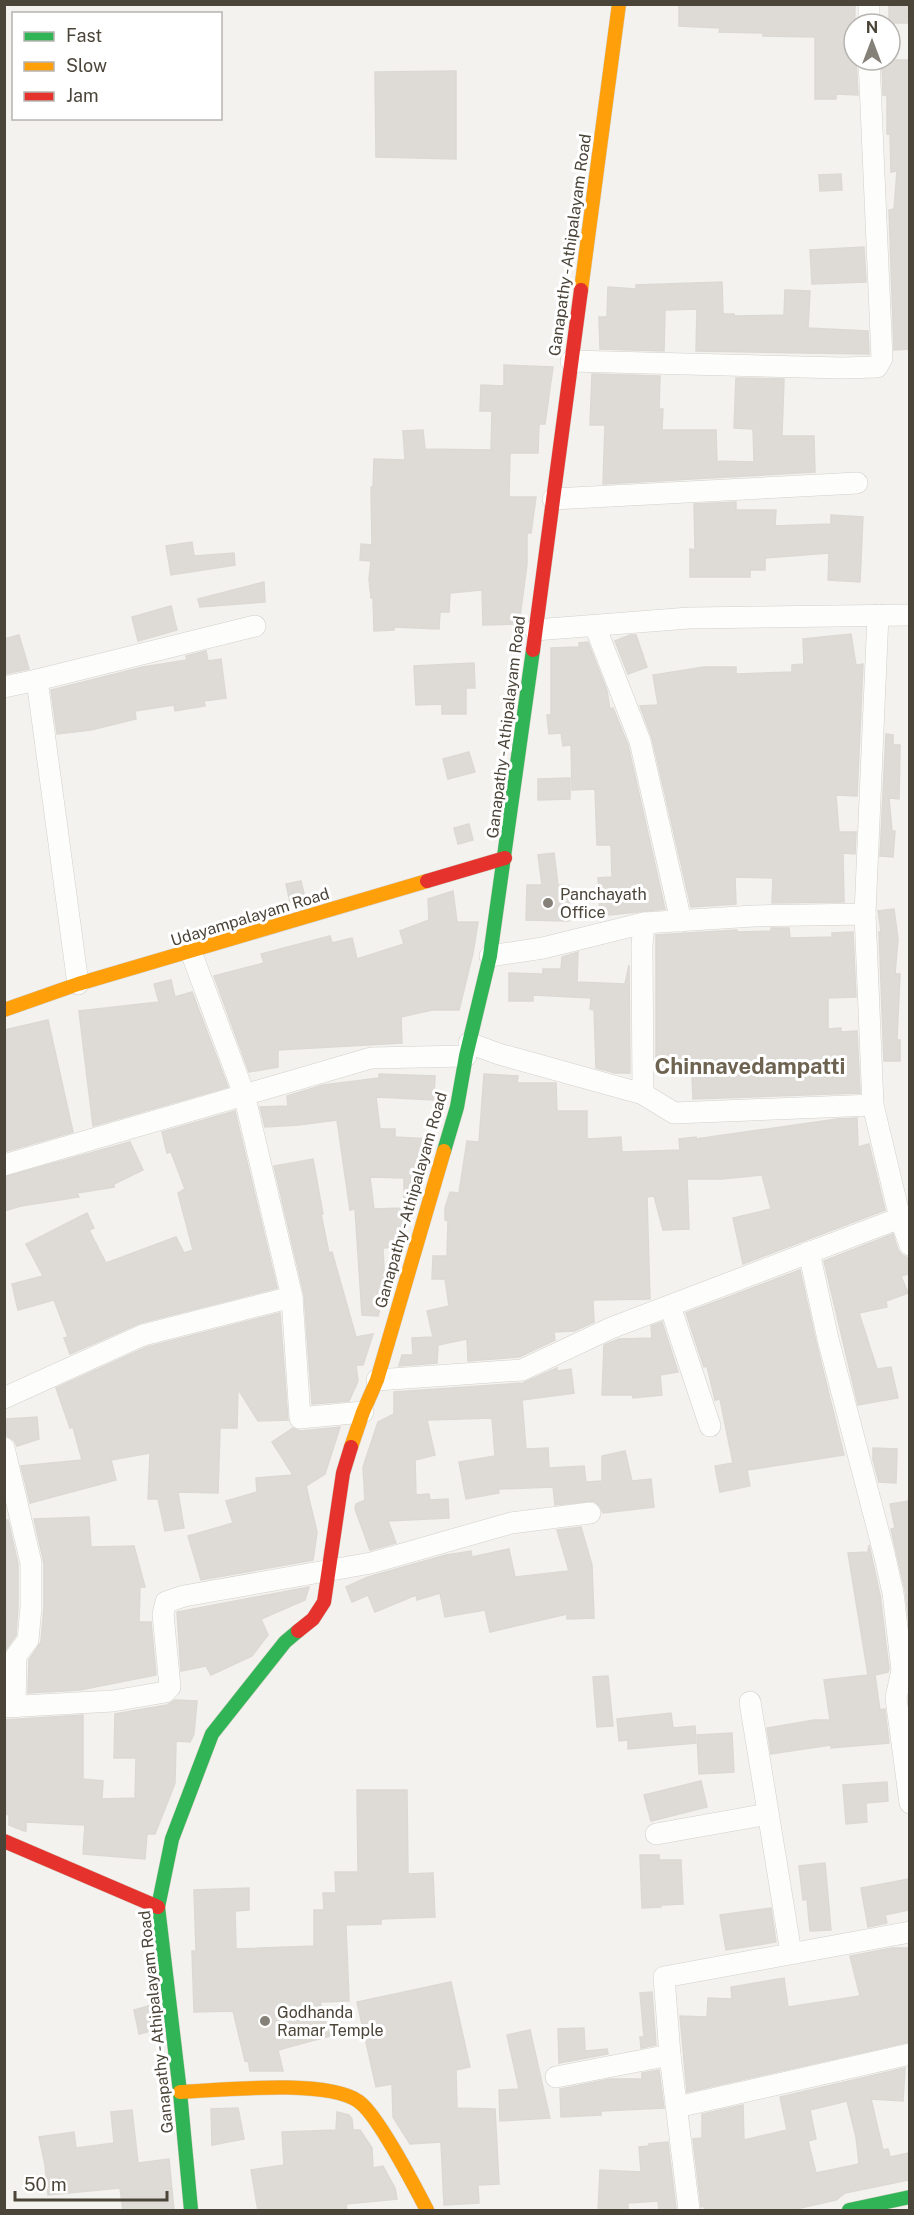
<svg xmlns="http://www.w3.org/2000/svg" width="914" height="2215" viewBox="0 0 914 2215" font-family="'Public Sans',sans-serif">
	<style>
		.building { fill: #dedbd6; stroke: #dcd9d4; stroke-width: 1.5; fill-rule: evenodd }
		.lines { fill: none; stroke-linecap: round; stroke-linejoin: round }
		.street-casing { stroke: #d2d0cb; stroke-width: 22 }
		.fast-casing { stroke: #d3cfc5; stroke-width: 15 }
		.slow-casing { stroke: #d3cfc5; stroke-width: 15 }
		.jam-casing { stroke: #d3cfc5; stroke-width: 15 }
		.street { stroke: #fdfdfc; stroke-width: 21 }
		.fast { stroke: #30b455; stroke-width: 14 }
		.slow { stroke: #ff9f0a; stroke-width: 14 }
		.jam { stroke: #e5322d; stroke-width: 14 }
		.poi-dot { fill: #868178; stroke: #fff; stroke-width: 2 }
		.labels { text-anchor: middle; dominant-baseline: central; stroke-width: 6; stroke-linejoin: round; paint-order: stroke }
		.street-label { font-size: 16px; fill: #4b4439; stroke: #fff }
		.poi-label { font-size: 16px; fill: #4b4439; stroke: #fff; text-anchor: start }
		.district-label { font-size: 22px; font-weight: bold; fill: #6e6250; stroke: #fff }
	</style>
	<rect width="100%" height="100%" fill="#f4f2ee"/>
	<g class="building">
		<path d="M679,4H855L854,60H856L858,95L836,94V99H815V37L763,36V33L719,32L720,28L679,26Z"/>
		<rect x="889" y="4" width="20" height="19"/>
		<path d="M882,60H909V349L894,350L889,210L894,209L897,171L891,172L890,134H887V96L883,95Z"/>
		<path d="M456,71V159L376,157L375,72Z"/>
		<path d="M841,174L842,190L820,191L819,175Z"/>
		<path d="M864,247L866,282L812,284L810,250Z"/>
		<path d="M722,282L723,314H734V316L784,315L785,290L810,291L808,328L868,331L869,354L696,351L697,309L665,310L664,351L600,349L599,317H607L608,287L636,289V285Z"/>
		<path d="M504,365L553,367L545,424H539L538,453H510L509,497H536L531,533H527V564L519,624L483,625L482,590L450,593L449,612H440L439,629L394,627V630L374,631L373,598H371L369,579L371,561L360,560L361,544L372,545L371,487H373L374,459L405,460L403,431L423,430L425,449L491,450L492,411H480L481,385L504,386Z"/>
		<path d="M592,374L660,376L659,409H663L662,430H716L717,461L754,462L753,429L734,428L736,378L784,379L782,436H814L815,472L603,484L605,425H590Z"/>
		<path d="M736,502V510H776L775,526L831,524V515L863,517L860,582L828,580L829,553L765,558V570H750V577H690V549L695,550L694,504Z"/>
		<path d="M192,542L194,556L234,553L235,565L171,575L166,546Z"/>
		<path d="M264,582L265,602L200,607L198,599Z"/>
		<path d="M171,606L177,630L138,641L132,617Z"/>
		<path d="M851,634L856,665L863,664L857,796L836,795L839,832H856L855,854L843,853L844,902L772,903L773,878L735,877L736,904L691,907L652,738L640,706L658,705L653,675L704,667H736V674L792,672V665L804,664L803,639Z"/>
		<path d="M19,635L29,669L4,674V639Z"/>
		<path d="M630,635H636L647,667L628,674L615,641Z"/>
		<path d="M588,642L607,691L610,709L613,708L628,745L665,909L600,916L598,878L612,877L611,845H597L595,789L572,790L571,745L563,746L561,733L549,734L547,715H551V648L579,647V643Z"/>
		<path d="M206,651L208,661L221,659L226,698L204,701L205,706L175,711L174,705L135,711L136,719L91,730L57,734L51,690L143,667L187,660L186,656Z"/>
		<path d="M474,663L475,688H466V714H442V704L416,705L414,666Z"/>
		<path d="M886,734L893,735V745H900L899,799L889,798L892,831H895L893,857L880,856Z"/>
		<path d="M469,752L475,772L448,779L443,759Z"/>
		<path d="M570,778V799L538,800V779Z"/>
		<path d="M469,824L473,840L458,844L454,828Z"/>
		<path d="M554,853L558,885L569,886V921L526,920L527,885H542L538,855Z"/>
		<path d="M301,881L305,898L290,902L286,884Z"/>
		<path d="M453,891L457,922H478L473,953L459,1010H432L401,1017L402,1043L278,1050V1067L249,1072L214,976L264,963L261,954L330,936L332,943L352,938L357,959L404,944L400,931L429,920L428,899Z"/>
		<path d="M894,909L898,939L895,974H900L897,1040H900V1061H884L879,932H881L878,911Z"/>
		<path d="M771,928H789L790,938L832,937V933L853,932L856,997L828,998V1029L841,1028V1032L857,1031L860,1093L693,1099L692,1074L656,1073V935L737,930V932L771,931Z"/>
		<path d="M578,952L577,982L625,984L629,965L630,1073H615L596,1068L594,1010L590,1009L591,998L533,995V1001H509V973L543,974V969H561L562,957Z"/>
		<path d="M171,980L175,997L192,992L228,1087L93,1126L79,1011L159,1002L154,984Z"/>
		<path d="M48,1020L73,1132L4,1152V1030Z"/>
		<path d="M379,1074L435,1076L434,1100L376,1097L380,1129H395V1137L430,1139L410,1208H404V1178L370,1177L374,1209L403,1208L404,1227L398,1247L383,1248L385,1290L378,1316L362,1315L355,1209L350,1210L337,1120L298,1125L265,1127L260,1107L288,1106L287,1096L323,1085L379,1078Z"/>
		<path d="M484,1074L518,1076L517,1083H556L557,1111H587V1139L621,1137L622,1152L680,1150L679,1139L696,1137V1139L837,1119L857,1118L858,1147L869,1144L885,1210L743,1264L733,1218L771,1209L762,1175L721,1179H687L689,1229L663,1230L654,1196L647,1197L650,1299L593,1300L594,1322L574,1331L554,1332L555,1340L519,1357L468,1361L467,1339L438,1345L437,1363L399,1366L402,1355H413L412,1338L433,1337L427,1311L449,1306L445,1279H432L433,1256H447L448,1221L445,1220V1208L450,1192L459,1193L467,1141L479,1142Z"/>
		<path d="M235,1111L277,1288L140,1323L70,1354L64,1338L68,1337L54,1300L18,1310L12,1284L43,1276L26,1244L87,1213L94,1228L89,1230L106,1263L176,1237L184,1253L193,1250L178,1193L185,1189L171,1152L167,1153L162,1132Z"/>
		<path d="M130,1142L143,1170L114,1184V1187L77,1193L79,1197L21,1206L4,1211V1177Z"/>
		<path d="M313,1159L323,1214H321L329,1253L332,1252L356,1337L373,1334L363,1365H356L358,1381L349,1401L312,1404L304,1294L274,1166Z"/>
		<path d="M893,1234L898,1250L902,1255L908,1258L909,1261V1274L901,1276L908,1293L886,1301L887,1307L859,1313L877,1369L891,1367L898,1398L858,1405L824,1261Z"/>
		<path d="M800,1270L816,1342L844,1455L747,1470L750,1486L720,1492L715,1466L733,1463L720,1399L715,1400L707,1366L704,1367L686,1313Z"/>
		<path d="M280,1313L288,1420L258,1421L238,1389L237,1428H220L218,1493L178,1492L184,1528L165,1531L158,1499H148L150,1453L111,1460L116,1480L30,1503L21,1466L82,1460L73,1427L70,1428L56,1388L147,1347Z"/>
		<path d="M662,1322L678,1372L660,1375L662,1395L633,1398L632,1395H602L604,1345L619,1339L652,1338L651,1326Z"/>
		<path d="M557,1368V1371L571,1369L574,1393L522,1400L526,1449L548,1448L549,1468L584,1466L586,1482L602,1481V1456L625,1451L632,1481L651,1479L654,1507L603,1513L600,1506L594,1501L555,1505L553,1487L498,1489L499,1493L466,1499L459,1462L495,1456L492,1418L427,1420L435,1455L415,1460L416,1495L429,1494L430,1500L448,1499L449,1518L388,1521L396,1543L370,1550L355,1509L356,1504L365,1500L363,1467L378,1422L394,1414V1392L523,1383Z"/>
		<path d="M37,1417L39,1439L17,1446L14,1440L7,1436L6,1419Z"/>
		<path d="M340,1427L325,1474L306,1486L317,1532L313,1560L201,1580L188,1536L233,1523L226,1501L257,1492L256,1478L293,1475L272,1442L293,1428L301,1431Z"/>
		<path d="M873,1448L897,1449L896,1483L879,1482L873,1460Z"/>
		<path d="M909,1501V1624L905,1590L891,1529L895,1528L890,1504Z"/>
		<path d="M89,1517L91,1547L134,1546L145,1587H140L139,1622H151L156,1675L80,1690L28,1693L29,1660L41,1642L44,1607V1563L34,1519Z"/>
		<path d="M4,1520H8L18,1564V1606L16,1635L4,1652L7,1610L4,1590Z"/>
		<path d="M581,1527L592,1565L594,1618L567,1619V1614L490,1632L485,1610L445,1617L440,1593L417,1600L416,1595L375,1612L368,1595L352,1602L346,1587L368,1577L446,1555L471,1551L472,1557L509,1549L515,1577L569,1571L557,1530Z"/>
		<path d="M869,1545L880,1595L889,1669L888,1672L875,1675L880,1710L885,1709L889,1743L831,1748V1745L771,1754L767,1728L814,1720H830L824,1680L868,1675L848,1553L868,1552Z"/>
		<path d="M309,1587L305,1600L261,1619L268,1635L252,1656L211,1675L206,1666L181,1671L177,1612Z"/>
		<path d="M608,1676L613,1726L597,1727L593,1677Z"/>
		<path d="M175,1700L197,1701L194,1734L190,1742L176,1741L175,1783L155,1834H147L145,1859L83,1854L85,1825L26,1822V1831H24L9,1825V1814L4,1815V1720L83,1715V1779L103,1781L102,1799L135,1798L136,1758H114L115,1714L167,1705Z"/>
		<path d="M671,1713L673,1728L695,1726L696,1743L628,1749V1740L619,1741L617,1719Z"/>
		<path d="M732,1733L734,1772L699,1774L697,1735Z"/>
		<path d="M701,1781L707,1807L651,1821L644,1795Z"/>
		<path d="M887,1782L888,1801L866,1803L867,1822L846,1824L843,1785Z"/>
		<path d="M357,1790H407L408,1874L433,1873L435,1917L381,1919V1924L346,1925L349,2001L320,2002L330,2036L278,2050L283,2071H250L248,2060L245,2061L233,2011L194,2012L192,1951H196L194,1890L249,1888V1910L235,1911L236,1949L314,1946V1910H324L323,1893H336L335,1872H358Z"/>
		<path d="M640,1855H659V1860H681L683,1904L661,1905V1907L642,1908Z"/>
		<path d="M825,1863L831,1930L810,1931L807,1899L803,1900L799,1866Z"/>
		<path d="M909,1879V1910L885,1915L887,1923L868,1927L861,1888Z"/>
		<path d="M771,1908L776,1942L726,1950L720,1915Z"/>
		<path d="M892,1948H909V2042L687,2092L680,2016L707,2017L708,1998L732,1999L731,1987L784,1978L788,2007L860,1996L850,1956Z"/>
		<path d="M451,1982L470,2067L456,2070L457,2108L495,2109L499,2184L478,2185L479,2203L444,2205L441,2142L410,2144L393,2117L392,2084L376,2087L357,2002Z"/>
		<path d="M652,1992L656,2045L641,2048L640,2037H644L640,1993Z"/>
		<path d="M152,2005L155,2030L139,2034L134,2010Z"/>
		<path d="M584,2028L585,2051L607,2049L608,2054L559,2063L558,2029Z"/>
		<path d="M530,2030L550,2118L500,2121L499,2090L519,2089L507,2035Z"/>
		<path d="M905,2068L903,2101L871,2099L883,2150L888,2149L890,2157L909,2153V2180L845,2193L836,2200L787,2211H705L704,2206L701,2207L693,2139L702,2138V2114L743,2105L744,2140L787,2130L780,2097ZM847,2101L856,2137L859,2164L816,2173L808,2141L816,2139L810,2110Z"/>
		<path d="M659,2070L664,2108L601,2111V2115L561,2117L560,2089L610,2079H642V2073Z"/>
		<path d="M238,2108L244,2139L212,2145L211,2109Z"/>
		<path d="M132,2110L138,2163L169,2159L174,2211H123L120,2188L48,2195L45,2165L39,2137L74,2132L76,2148L114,2143L111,2112Z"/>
		<path d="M337,2112L349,2115L352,2119L353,2130H360L372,2148L373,2168L383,2166L395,2188L397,2199L346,2204L347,2211H258L251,2170L284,2165L282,2132L336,2130Z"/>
		<path d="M668,2142L676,2209L659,2211L658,2201L628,2203V2211H598L600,2170L641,2172L639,2147L649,2146V2144Z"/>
	</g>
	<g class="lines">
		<g class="street-casing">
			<g id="street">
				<path d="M869,4V24"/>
				<path d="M571,361L842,368L877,367L882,358L869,60"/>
				<path d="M553,499L857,483"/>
				<path d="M595,626L640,741L681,921"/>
				<path d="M535,630L689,618L910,615"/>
				<path d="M4,687L37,680"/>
				<path d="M865,914L878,615"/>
				<path d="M191,952L244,1094L292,1297L300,1418L363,1412"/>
				<path d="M490,956L543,948L644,923"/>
				<path d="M78,984L37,680L255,626"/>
				<path d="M643,1094L674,1113L873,1105"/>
				<path d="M4,1165L371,1058L466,1056"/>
				<path d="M900,1218L910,1245"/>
				<path d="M809,1252L828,1339L884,1553L893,1593L902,1670L896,1698L910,1803"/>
				<path d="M670,1306L710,1426"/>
				<path d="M377,1380L522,1370L611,1328L900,1218L873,1105L865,914L754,916L644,923L642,946L643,1094L499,1054L469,1043"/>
				<path d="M4,1398L143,1335L292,1297"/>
				<path d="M4,1448L31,1563V1607L28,1640L16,1656L15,1707"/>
				<path d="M750,1702L791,1953"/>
				<path d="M4,1707L113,1701L165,1692L170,1687L163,1614L166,1602L184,1596L371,1563L511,1523L590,1513"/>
				<path d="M656,1834L768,1814"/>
				<path d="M556,2077L670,2055"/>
				<path d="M677,2107L910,2054"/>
				<path d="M689,2210L670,2055L664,1977L910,1932"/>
			</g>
		</g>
		<g class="fast-casing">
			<g id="fast">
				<path d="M444,1151L457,1107L466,1056L490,956L533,650"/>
				<path d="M191,2210L180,2092L158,1907L172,1839L212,1734L285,1642L298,1631"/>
				<path d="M849,2210L910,2197"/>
			</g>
		</g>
		<g class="slow-casing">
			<g id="slow">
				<path d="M581,290L619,4"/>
				<path d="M4,1010L78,984L427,881"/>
				<path d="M351,1447L363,1412L377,1380L444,1151"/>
				<path d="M180,2092C222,2090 325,2079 358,2101C377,2113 415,2187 427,2210"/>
			</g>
		</g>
		<g class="jam-casing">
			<g id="jam">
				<path d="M533,650L581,290"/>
				<path d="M427,881L505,858"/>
				<path d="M298,1631L313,1619L324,1602L343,1473L351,1447"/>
				<path d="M4,1841L158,1907"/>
			</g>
		</g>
		<use href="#street" class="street"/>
		<use href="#fast" class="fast"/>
		<use href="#slow" class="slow"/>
		<use href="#jam" class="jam"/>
	</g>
	<g class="poi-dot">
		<circle cx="548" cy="903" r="6"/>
		<circle cx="265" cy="2021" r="6"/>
	</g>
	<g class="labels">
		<g class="street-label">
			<text transform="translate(570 245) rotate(-82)">Ganapathy - Athipalayam Road</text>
			<text transform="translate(506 727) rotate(-83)">Ganapathy - Athipalayam Road</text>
			<text transform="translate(250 917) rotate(-17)">Udayampalayam Road</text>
			<text transform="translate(411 1200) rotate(-74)">Ganapathy - Athipalayam Road</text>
			<text transform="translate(156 2022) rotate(-96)">Ganapathy - Athipalayam Road</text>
		</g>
		<g class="poi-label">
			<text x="560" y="894">Panchayath<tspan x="560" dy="18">Office</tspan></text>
			<text x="277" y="2012">Godhanda<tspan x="277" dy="18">Ramar Temple</tspan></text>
		</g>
		<g class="district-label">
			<text x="750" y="1066">Chinnavedampatti</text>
		</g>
	</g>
	<rect width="914" height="2215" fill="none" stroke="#4b4439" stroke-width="12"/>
	<rect x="12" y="12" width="210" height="108" fill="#ffffff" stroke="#b7b4b0" stroke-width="1.5"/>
	<rect x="24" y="32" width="30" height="9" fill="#30b455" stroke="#b7b4b0" stroke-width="1.5"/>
	<text x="66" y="42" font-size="18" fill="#4b4439">Fast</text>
	<rect x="24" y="62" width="30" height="9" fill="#ff9f0a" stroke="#b7b4b0" stroke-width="1.5"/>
	<text x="66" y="72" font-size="18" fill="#4b4439">Slow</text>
	<rect x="24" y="92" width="30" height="9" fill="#e5322d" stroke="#b7b4b0" stroke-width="1.5"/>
	<text x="66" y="102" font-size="18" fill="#4b4439">Jam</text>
	<g transform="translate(872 42)"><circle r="28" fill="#ffffff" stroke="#b7b4b0" stroke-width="1.5"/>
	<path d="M0-4.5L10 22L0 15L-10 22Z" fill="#868178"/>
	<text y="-9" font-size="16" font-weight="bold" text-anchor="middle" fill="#4b4439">N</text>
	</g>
	<path d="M15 2191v9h152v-9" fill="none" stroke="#4b4439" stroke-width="3"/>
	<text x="24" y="2191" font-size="18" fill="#4b4439" stroke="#ffffff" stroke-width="4.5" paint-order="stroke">50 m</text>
</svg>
